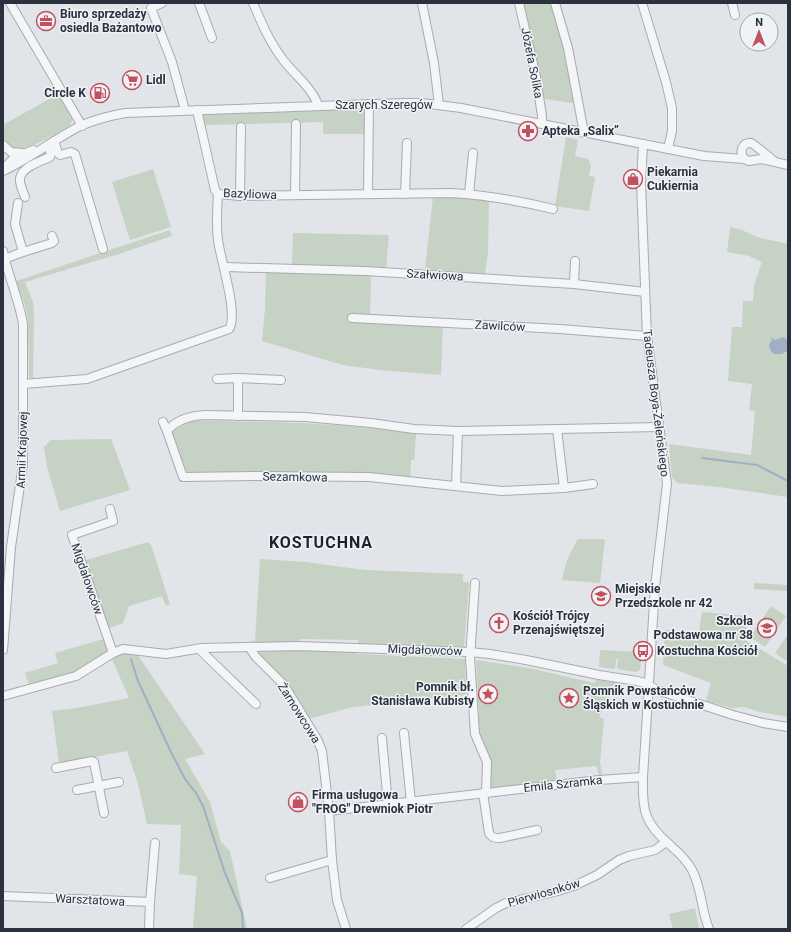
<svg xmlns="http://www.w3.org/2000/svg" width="791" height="932" viewBox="0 0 791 932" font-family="Roboto,sans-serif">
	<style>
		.green { fill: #c6d2c3 }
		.water { fill: #9fb0c5 }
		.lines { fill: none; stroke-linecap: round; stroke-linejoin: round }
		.stream { stroke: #9fb0c5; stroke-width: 2 }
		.minor-casing { stroke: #a7abb2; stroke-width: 10 }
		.minor { stroke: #f3f5f7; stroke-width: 8 }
		.labels { text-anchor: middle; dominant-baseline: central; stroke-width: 3; stroke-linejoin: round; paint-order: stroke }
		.poi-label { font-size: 12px; font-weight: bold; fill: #2b313f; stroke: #f0f3f6; text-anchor: start }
		.street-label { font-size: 12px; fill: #2b313f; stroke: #f0f3f6 }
		.district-label { font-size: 16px; font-weight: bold; letter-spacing: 1px; fill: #1d2230; stroke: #f0f3f6 }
	</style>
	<rect width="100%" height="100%" fill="#e1e4e8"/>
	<g class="green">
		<path d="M522,3H551L564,48L574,103L544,99Z"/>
		<path d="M58,94L72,117V121L69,126C56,133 13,163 3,140C2,136 3,129 3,125Z"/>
		<path d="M363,109L364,111V134H323V122L205,125L203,115Z"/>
		<path d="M566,137L578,140L575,156L588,159L591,166L589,176L595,177L589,211L555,206Z"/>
		<path d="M153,169L171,227L130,240L112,182Z"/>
		<path d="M445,196L489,199L488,252L485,274L425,269L433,197Z"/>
		<path d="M730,227L742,230L757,237L788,244V497L719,487L677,483L672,477L669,444L751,455L755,411L749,410L752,384L728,381L732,327H742L743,301H753L754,285L762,262L749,256L727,252Z"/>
		<path d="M170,230L172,236L119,254L25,282L33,302L34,313L33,379L29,377L28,321L25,305L16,281Z"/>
		<path d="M293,233L389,235L386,267L292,264Z"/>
		<path d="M266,270L371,274L370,319L443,323L441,375L380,370L343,365L262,341L265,308Z"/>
		<path d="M193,421C219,420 246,422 273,422C321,424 368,426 416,434L414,460H411L410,478L363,473H187L172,433L176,429Z"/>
		<path d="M111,439L130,490L60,511L47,467L44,447L51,440Z"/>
		<path d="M578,539H605L600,583L562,580C565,564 570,552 578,539Z"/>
		<path d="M148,542L151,545L170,604L166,606L162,596L129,606L123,623L107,629L83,561Z"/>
		<path d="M260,559L305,562L365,570L463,574V582H469L464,648L358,645V640L300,639L297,642L242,644V643L255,641Z"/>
		<path d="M754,583L788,585V591L754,589Z"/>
		<path d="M771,606L786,616L765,647L750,637Z"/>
		<path d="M702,612L747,616L745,640L788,666V717L760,712L744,707L732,708L706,701L711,683L663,665L665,630L699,633Z"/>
		<path d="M788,634V662L775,653Z"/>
		<path d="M104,639L108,651L76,672L29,685L25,673L58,663L55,653Z"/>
		<path d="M307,650L351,651L357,654L465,659L466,693L464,695L353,707L308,719L258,654L261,652Z"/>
		<path d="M600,650L642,652L640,670L636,672L617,669L618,659H616L615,669L599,667Z"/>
		<path d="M121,653L137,654L205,754L185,759L210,802L221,842L230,851L247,929H193L197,876L179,874L181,825L147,824L137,780L127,751L59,763L52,711L71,709L129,698L111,657Z"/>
		<path d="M476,660L529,668L594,683L598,679L617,682L599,717L604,719L600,762L602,775L600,776C597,773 598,769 596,766L555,770L557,781L491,788L489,760L478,734L476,717L479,713Z"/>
		<path d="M695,908L699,929H673L669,914Z"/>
	</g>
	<path class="water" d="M770,337L775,340L784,337L788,341V352H784L783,354H774L770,350L769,344L772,341Z"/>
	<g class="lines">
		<g class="stream">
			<path d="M702,458L757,465L788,481"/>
			<path d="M131,659L138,681L170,750L185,779L196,793L203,806L225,873L242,913L243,929"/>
		</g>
		<g class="minor-casing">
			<g id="minor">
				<path d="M10,3L82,126"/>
				<path d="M162,3L151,8L172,62L185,110"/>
				<path d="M199,3L212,38"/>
				<path d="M253,3C262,24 270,43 284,61C295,75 312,88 318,105"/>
				<path d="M422,3L434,63L439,105"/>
				<path d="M519,3L536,77L542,116V124"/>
				<path d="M555,3L568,48L584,133"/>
				<path d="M642,3L666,82L672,108V131L668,149"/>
				<path d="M732,3L735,15"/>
				<path d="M197,110L215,190L218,194L240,196L451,193C486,195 520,201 553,209"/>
				<path d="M54,141L58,153L60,155L71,152L75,154L103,249"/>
				<path d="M643,144L641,183L647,336L667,484L655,587L643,777C642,810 644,823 670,845C678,852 687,860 692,870C702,888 701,910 709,929"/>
				<path d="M3,145L11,152L23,153"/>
				<path d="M744,159C739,152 742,142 751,143C754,144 769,157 774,161"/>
				<path d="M4,168L13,159L33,150"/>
				<path d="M3,171C31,158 53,140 80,126C94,120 109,116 125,113L404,103H422L461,108L704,156L744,159L749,161L761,159L788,165"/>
				<path d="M368,194L369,104"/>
				<path d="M405,194L407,143"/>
				<path d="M469,194L473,153"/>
				<path d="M295,195L296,124"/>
				<path d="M240,196L241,127"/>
				<path d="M25,197C23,191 19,184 20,178C22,167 41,161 50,157L51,154L48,145"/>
				<path d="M18,203L15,224L23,252"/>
				<path d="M3,251C8,276 19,299 23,324V464L11,547L3,650"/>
				<path d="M4,259L23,252L52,243L54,241L52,236"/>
				<path d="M225,267L365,271L574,284L645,292"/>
				<path d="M574,284L575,261"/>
				<path d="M352,318L560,329L647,336"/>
				<path d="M238,378V416"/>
				<path d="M217,379L238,378L281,380"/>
				<path d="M23,384L87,379L229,329C239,315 220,258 218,240C216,225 217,209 218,194"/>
				<path d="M163,422L167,431"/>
				<path d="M557,429L564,488"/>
				<path d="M593,484L564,488L502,491L369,477L262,476L183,477L167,431C176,420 190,416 204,415L305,417L371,423L414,429L458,431L659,427"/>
				<path d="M456,486L458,431"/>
				<path d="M110,509L113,521L72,535L113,653"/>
				<path d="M475,583L470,658L475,734L487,762L486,793"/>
				<path d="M250,648L255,656L284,685L317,739L322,751L329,811L332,860L337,900L346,929"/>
				<path d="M199,649L256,704"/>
				<path d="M3,696L76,676L113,653L123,649L166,654L202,648L298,646L413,650L469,652L490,654L526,660L599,675L637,681L645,683L657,690L733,715L763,723L788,727"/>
				<path d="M404,733L411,802"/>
				<path d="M382,738L388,805"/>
				<path d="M56,768L92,761L94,762L104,813"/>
				<path d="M77,790L119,782"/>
				<path d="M483,793L489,833C492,838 495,838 500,838L537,830"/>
				<path d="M329,811L599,780L643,777"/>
				<path d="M270,878L332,860"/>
				<path d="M3,896L150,902L149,929"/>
				<path d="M150,902L155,843"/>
				<path d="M466,929L496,908L506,903L558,891L576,885L597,875L619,860L629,856L655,850L666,842"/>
			</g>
		</g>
		<use href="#minor" class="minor"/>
	</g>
	<defs>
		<g id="office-ring" transform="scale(1)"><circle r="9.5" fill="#f0f3f6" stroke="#c3505d" stroke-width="1.5"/><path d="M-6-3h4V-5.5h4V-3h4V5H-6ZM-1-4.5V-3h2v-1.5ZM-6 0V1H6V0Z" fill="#c3505d"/></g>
		<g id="supermarket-ring" transform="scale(1)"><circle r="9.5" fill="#f0f3f6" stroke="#c3505d" stroke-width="1.5"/><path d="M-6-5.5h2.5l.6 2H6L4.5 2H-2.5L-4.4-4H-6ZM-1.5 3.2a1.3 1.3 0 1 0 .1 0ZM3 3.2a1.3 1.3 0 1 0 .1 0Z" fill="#c3505d"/></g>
		<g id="fuel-ring" transform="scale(1)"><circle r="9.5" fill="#f0f3f6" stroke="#c3505d" stroke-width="1.5"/><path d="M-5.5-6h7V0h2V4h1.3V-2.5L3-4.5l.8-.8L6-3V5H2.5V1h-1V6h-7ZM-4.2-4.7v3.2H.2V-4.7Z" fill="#c3505d"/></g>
		<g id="pharmacy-ring" transform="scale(1)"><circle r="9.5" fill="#f0f3f6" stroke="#c3505d" stroke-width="1.5"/><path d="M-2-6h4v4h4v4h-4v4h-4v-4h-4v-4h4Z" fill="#c3505d"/></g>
		<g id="shop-ring" transform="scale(1)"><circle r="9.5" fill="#f0f3f6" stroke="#c3505d" stroke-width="1.5"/><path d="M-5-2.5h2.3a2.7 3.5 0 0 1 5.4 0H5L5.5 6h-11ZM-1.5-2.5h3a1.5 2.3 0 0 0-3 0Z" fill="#c3505d"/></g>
		<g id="school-ring" transform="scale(1)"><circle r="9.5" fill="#f0f3f6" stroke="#c3505d" stroke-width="1.5"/><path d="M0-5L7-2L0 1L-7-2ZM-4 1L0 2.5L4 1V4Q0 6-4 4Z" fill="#c3505d"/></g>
		<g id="church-ring" transform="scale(1)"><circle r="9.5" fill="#f0f3f6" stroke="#c3505d" stroke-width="1.5"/><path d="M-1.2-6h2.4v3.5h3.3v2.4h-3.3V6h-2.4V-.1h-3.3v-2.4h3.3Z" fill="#c3505d"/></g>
		<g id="bus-ring" transform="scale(1)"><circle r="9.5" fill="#f0f3f6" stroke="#c3505d" stroke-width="1.5"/><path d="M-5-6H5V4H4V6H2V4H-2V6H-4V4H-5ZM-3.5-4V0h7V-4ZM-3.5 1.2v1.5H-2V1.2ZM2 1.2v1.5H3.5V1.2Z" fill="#c3505d"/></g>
		<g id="sight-ring" transform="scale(1)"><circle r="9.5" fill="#f0f3f6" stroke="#c3505d" stroke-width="1.5"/><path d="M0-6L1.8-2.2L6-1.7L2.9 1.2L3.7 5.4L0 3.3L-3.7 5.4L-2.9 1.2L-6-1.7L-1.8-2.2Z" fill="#c3505d"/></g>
	</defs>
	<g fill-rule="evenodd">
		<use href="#office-ring" x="46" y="21"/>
		<use href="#supermarket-ring" x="132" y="80"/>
		<use href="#fuel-ring" x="100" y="93"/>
		<use href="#pharmacy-ring" x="528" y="131"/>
		<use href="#shop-ring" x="633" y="179"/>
		<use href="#school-ring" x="601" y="596"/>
		<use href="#church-ring" x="499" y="623"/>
		<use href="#school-ring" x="767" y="628"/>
		<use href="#bus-ring" x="643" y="651"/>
		<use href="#sight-ring" x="488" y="694"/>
		<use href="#sight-ring" x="569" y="698"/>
		<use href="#shop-ring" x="298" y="802"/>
	</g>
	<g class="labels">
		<g class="poi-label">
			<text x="60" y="14">Biuro sprzedaży<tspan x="60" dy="14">osiedla Bażantowo</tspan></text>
			<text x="146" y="80">Lidl</text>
			<text x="86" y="93" text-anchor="end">Circle K</text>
			<text x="542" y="131">Apteka „Salix”</text>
			<text x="647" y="172">Piekarnia<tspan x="647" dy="14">Cukiernia</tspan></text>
			<text x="615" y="589">Miejskie<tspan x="615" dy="14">Przedszkole nr 42</tspan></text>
			<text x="513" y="616">Kościół Trójcy<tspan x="513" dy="14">Przenajświętszej</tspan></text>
			<text x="753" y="621" text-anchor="end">Szkoła<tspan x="753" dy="14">Podstawowa nr 38</tspan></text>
			<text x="657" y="651">Kostuchna Kościół</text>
			<text x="474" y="687" text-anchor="end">Pomnik bł.<tspan x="474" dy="14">Stanisława Kubisty</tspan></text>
			<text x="583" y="691">Pomnik Powstańców<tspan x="583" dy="14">Śląskich w Kostuchnie</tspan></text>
			<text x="312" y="795">Firma usługowa<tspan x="312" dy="14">"FROG" Drewniok Piotr</tspan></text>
		</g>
		<g class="street-label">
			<text transform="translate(532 63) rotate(79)">Józefa Solika</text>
			<text x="384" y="105">Szarych Szeregów</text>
			<text transform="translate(250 194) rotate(2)">Bazyliowa</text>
			<text transform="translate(435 275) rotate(3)">Szałwiowa</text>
			<text transform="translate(500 326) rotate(3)">Zawilców</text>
			<text transform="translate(656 403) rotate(83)">Tadeusza Boya-Żeleńskiego</text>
			<text transform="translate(22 450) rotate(-88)">Armii Krajowej</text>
			<text transform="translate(295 477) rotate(1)">Sezamkowa</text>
			<text transform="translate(87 579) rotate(71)">Migdałowców</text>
			<text transform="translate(425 650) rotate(2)">Migdałowców</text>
			<text transform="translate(299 713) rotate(58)">Żarnowcowa</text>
			<text transform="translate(563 784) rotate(-6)">Emila Szramka</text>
			<text transform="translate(544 893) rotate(-16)">Pierwiosnków</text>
			<text transform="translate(90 900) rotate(3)">Warsztatowa</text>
		</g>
		<g class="district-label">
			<text x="321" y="542">KOSTUCHNA</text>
		</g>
	</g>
	<rect width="791" height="932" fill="none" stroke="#2b313f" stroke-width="8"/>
	<g transform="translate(759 32)"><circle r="19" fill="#f0f3f6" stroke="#a1a5ad"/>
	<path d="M0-3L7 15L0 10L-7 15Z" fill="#c3505d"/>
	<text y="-6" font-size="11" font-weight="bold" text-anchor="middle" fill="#2b313f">N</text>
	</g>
</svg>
